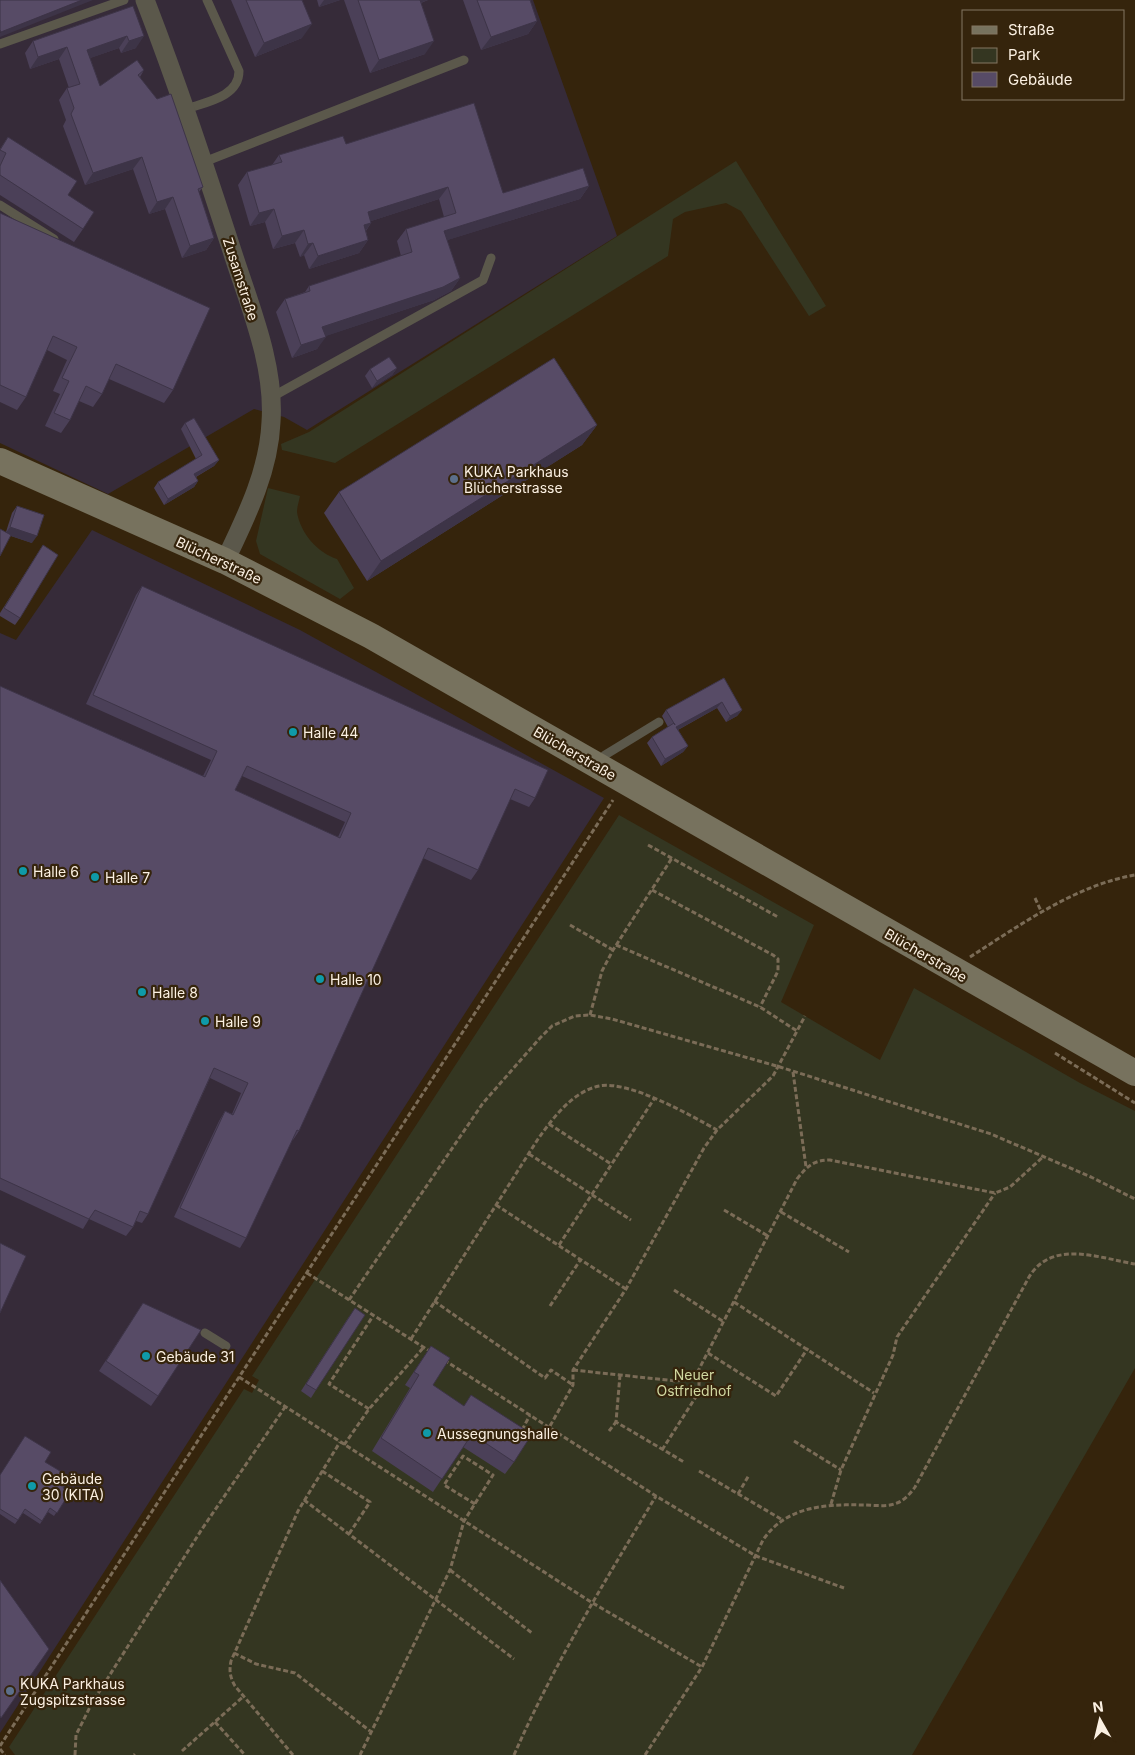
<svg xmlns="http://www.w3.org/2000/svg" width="1135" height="1755" viewBox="0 0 1135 1755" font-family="Inter,sans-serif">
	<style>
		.industrial { fill: #362b39 }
		.green { fill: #343621 }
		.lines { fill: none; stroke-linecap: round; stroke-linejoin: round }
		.path { stroke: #7b6c57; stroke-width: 3; stroke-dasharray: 5 2.5; stroke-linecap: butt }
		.lane { stroke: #5b584b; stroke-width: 9 }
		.street { stroke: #5b584b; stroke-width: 19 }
		.secondary { stroke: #77725e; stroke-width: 26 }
		.wall { fill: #4b4058; fill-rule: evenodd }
		.shaded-wall { fill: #3d3447 }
		.building { fill: #574b66; stroke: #3d3447; fill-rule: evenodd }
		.service-dot { fill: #5c6f8a; stroke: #35240c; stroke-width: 2 }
		.culture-dot { fill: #0f9aa8; stroke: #35240c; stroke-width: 2 }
		.labels { text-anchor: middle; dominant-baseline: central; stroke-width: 4.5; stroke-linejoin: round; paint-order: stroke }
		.street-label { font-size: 14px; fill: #fbf0e2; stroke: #35240c }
		.poi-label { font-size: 14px; fill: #fbf0e2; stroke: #35240c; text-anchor: start }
		.park-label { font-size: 14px; fill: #d1d8a1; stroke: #35240c }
	</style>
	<rect width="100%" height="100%" fill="#35240c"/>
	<g class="industrial">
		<path d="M0,0H533L617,236L307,430L284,417L254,409L108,494L0,443Z"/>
		<path d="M92,530L300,630L604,798L0,1733V633L16,640Z"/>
	</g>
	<g class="green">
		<path d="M736,161L826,306L809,316L741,211L726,203L685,212L673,219L668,256L335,463L282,450L281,444L309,432Z"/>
		<path d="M268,488L300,496C299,501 297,507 297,512C300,533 318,553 337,559L354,588L340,599L260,554L256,541Z"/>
		<path d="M619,815L814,925L781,1002L880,1060L914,988L1080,1083L1135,1111V1368L912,1755H15L9,1747L244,1389L252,1393L259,1380L252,1376Z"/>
	</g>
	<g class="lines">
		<g class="path">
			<path d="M648,845L778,917"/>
			<path d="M652,890L773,955L778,959V971L760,1007"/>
			<path d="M1035,898L1042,913"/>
			<path d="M570,925L613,950"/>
			<path d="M616,945L760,1007L797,1031"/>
			<path d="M970,957C1020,925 1076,885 1135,875"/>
			<path d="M590,1015L602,971L613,950L672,858"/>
			<path d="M1055,1053L1135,1103"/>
			<path d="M793,1072L806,1167"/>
			<path d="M549,1124L611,1164"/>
			<path d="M529,1154L631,1220"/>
			<path d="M496,1205L626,1289"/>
			<path d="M724,1210L768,1236"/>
			<path d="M781,1212L849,1252"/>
			<path d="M559,1245L654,1099"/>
			<path d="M307,1273L431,1352"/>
			<path d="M674,1290L724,1322"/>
			<path d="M349,1300L483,1103L540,1038L552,1026L575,1016L590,1015L612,1019L780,1067L991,1134L1091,1177L1135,1199"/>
			<path d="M434,1301L545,1378L551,1370L573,1385"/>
			<path d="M734,1302L874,1393"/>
			<path d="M550,1306L581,1259"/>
			<path d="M411,1339L538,1139C553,1118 572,1092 599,1086C629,1080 690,1115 717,1130"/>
			<path d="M708,1353L776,1396L808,1348"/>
			<path d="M444,1360L656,1496L756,1556L844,1588"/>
			<path d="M573,1370L676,1381L685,1380L696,1375L797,1179C807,1166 814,1160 830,1160L995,1193L1010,1187L1044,1156"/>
			<path d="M620,1375L616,1422L684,1462"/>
			<path d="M239,1377L591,1602L702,1667"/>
			<path d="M369,1409L329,1384L373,1316"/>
			<path d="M550,1426L573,1385V1370L626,1289L704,1148L717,1130L773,1076L805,1016"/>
			<path d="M522,1430L530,1415"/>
			<path d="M609,1431L616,1422"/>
			<path d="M794,1441L841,1470"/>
			<path d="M344,1445L369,1409L424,1347"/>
			<path d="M662,1450L699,1392V1371"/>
			<path d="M322,1471L370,1502L349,1534"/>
			<path d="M699,1471L781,1519"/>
			<path d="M738,1494L749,1475"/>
			<path d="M304,1500L514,1659"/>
			<path d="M831,1504L841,1470L893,1355L897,1337L995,1193"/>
			<path d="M450,1570L532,1633"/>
			<path d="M234,1653L256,1664L295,1673L370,1731"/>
			<path d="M215,1722L245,1755"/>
			<path d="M0,1746L613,800"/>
			<path d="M0,1749L5,1755"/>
			<path d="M182,1751L244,1696"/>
			<path d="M75,1755L76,1735L92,1703L202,1529L285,1407"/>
			<path d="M134,1755L135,1754"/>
			<path d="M293,1755L235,1686C230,1677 229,1671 231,1661L298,1511L340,1442"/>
			<path d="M360,1755L450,1570L464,1521L493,1475L463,1456L444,1485L475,1504"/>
			<path d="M514,1755C554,1664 605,1581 656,1496"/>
			<path d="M645,1755L702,1667L763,1540C786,1506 826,1504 863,1505C873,1505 885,1507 894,1504C903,1502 910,1494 915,1487L1029,1277C1052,1239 1099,1258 1135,1264"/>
		</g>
		<g class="lane">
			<path d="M0,44L124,0"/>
			<path d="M186,109C206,102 239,97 239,71L207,0"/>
			<path d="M204,162L464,60"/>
			<path d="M0,205L54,239"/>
			<path d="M270,398L483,280L491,258"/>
			<path d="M599,763L605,755L659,722"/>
			<path d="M205,1333L226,1346"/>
		</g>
		<path class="street" d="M145,0C178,85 206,171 234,257C251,309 275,367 271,422C269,471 246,517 225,561"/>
		<path class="secondary" d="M0,461L225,561L371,636L1135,1073"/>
	</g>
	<g class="wall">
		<path d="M231,0H302V38L255,57Z"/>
		<path d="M317,0H340L319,7Z"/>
		<path d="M344,0H428L421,3L425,54L370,73Z"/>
		<path d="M463,0H530L537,21L528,34L481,50Z"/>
		<path d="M133,6L136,48L121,53L119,48L90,58L100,86L144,70L140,77L203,187L199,192L214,238L206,250L182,258L165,209L149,214L133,169L85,185L63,126L66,120L59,100L67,88H69L59,59L30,69L25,53L33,41Z"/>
		<path d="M8,137L68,195L83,229L74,242L0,195V149Z"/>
		<path d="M346,144L503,193L589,186L580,199L447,240L460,278L451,291L434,300L325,336L317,349L292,358L276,312L285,299L305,292L309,286L401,256L397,241L406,229L444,217L439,199L371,221V223L366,231L368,240L359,253L309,269L304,255L300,257L295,243L273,249L265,222L250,226L238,185L247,172L272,165L279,155Z"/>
		<path d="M0,213L173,390L164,403L109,379L102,394L93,407L79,401L70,420L61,433L45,426L60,394L53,391L67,360L47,350L26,397L17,410L0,402Z"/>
		<path d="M397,368L392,375L372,388L365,376L370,369Z"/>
		<path d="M185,423L219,460L214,466L196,477L198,481L194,487L164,505L154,488L158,482L196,459L181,429Z"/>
		<path d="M597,425L582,445L367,581L324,513L339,492Z"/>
		<path d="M17,506L32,543L11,536L6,532L12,513Z"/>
		<path d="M43,545L20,618L15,625L0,616V613Z"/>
		<path d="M142,586L535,798L529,807L510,799L478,870L471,880L423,858L299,1131L293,1140H292L246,1238L240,1248L174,1217L219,1121L225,1111L232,1114L241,1093L210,1078L148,1214L142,1223L136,1221L133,1227L126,1236L89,1219L83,1229L0,1190V686L203,776L211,760L86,704L136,595ZM242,776L345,822L338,837L235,790Z"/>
		<path d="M724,678L742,710L737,716L726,722L717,708L678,730L688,746L683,752L661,766L647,743L652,737L668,727L662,716L666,710Z"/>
		<path d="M143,1303L158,1396L151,1406L99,1371Z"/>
		<path d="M350,1315L316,1390L311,1398L301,1391Z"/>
		<path d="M431,1346L433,1385L514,1462L505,1474L463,1447L433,1492L372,1451L410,1388L405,1385Z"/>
		<path d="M45,1462L63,1488L70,1492L54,1516L48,1512L40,1524L23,1513L15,1524L0,1514V1475Z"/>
	</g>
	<g class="shaded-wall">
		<path d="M82,0H93L0,37V33L1,32Z"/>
		<path d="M324,0H340L319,7Z"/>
		<path d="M413,0H428L408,7Z"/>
		<path d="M537,21L528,34L481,50L491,37Z"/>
		<path d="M312,24L302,38L255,57L264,43Z"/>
		<path d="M127,36L119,48L79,62L87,50Z"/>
		<path d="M144,36L136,48L121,53L129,41Z"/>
		<path d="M434,41L425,54L370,73L379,60Z"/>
		<path d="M67,47L59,59L30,69L38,57Z"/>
		<path d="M142,157L133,169L85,185L93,173Z"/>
		<path d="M589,186L580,199L435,244L444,231Z"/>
		<path d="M448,187L439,199L359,225L368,212Z"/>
		<path d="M173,197L165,209L149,214L157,202Z"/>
		<path d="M274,209L265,222L250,226L259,213Z"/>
		<path d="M371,223L362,236L364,225Z"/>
		<path d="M304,230L295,243L273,249L282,236Z"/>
		<path d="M214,238L206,250L182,258L190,246Z"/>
		<path d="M368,240L359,253L309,269L318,256Z"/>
		<path d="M313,243L304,255L300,257L308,244Z"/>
		<path d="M460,278L451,291L434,300L314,340L322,327Z"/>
		<path d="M326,337L317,349L292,358L301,345Z"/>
		<path d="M397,368L392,375L372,388L377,381Z"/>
		<path d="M597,425L582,445L367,581L381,561Z"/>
		<path d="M219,460L214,466L190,480L194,474Z"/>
		<path d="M198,481L194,487L164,505L168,499Z"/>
		<path d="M10,527L37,536L32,543L5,534Z"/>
		<path d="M722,702L717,708L672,733L676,727Z"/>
		<path d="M742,710L737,716L726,722L730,716Z"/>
		<path d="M688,746L683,752L661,766L665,759Z"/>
	</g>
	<g class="building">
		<path d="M0,0H82L1,32L0,30Z"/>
		<path d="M246,0H302L312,24L264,43Z"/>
		<path d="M358,0H420L434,41L379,60Z"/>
		<path d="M477,0H530L537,21L491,37Z"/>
		<path d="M133,6L144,36L129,41L127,36L87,50L100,86L137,60L144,70L138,75L157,99L171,94L203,187L198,189L214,238L190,246L173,197L157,202L142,157L93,173L71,114L74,108L67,88L80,84L67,47L38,57L33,41Z"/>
		<path d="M474,103L503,193L583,168L589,186L444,231L460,278L443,287L322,327L326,337L301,345L285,299L310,291L309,286L412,252L406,229L456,213L448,187L368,212L371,223L364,225L368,240L318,256L313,243L308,244L304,230L282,236L274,209L259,213L247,172L282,162L279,155L343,136L346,144Z"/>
		<path d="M8,137L77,181L68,195L94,212L83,229L0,175V166L6,153L0,150Z"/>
		<path d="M0,213L210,308L173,390L116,364L102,394L86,386L70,420L54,413L69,381L62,378L77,347L53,336L26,397L0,385Z"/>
		<path d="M389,357L397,368L377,381L370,369Z"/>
		<path d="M554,358L597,425L381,561L339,492Z"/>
		<path d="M194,418L219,460L194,474L198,481L168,499L158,482L202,455L185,423Z"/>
		<path d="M17,506L44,515L37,536L10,527Z"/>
		<path d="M0,529L11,535L0,556Z"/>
		<path d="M43,545L58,555L20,618L4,608Z"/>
		<path d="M142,586L548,770L535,798L515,789L478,870L428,848L299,1131L297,1130L246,1238L180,1208L225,1111L233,1115L248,1083L214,1068L148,1214L140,1211L133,1227L95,1210L89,1219L0,1178V686L205,777L217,751L93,695ZM247,766L351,813L340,838L235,790Z"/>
		<path d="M724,678L742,710L730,716L722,702L676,727L688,746L665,759L652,737L674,723L675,725L666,710Z"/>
		<path d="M0,1243L26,1256L0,1313Z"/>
		<path d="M143,1303L201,1330L158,1396L106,1361Z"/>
		<path d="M355,1308L365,1315L316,1390L306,1384Z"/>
		<path d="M431,1346L450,1358L433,1385L464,1406L471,1395L532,1434L514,1462L472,1434L442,1479L381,1438L419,1375L414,1372Z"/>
		<path d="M25,1436L51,1452L45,1462L70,1477L63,1488L70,1492L57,1513L50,1508L42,1521L25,1509L18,1520L0,1509V1475Z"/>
		<path d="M0,1580L49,1649L1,1718L0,1716Z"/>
	</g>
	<g class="service-dot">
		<circle cx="454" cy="479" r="5"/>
		<circle cx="10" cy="1691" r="5"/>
	</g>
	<g class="culture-dot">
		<circle cx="293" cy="732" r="5"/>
		<circle cx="23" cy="871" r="5"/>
		<circle cx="95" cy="877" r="5"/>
		<circle cx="320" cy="979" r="5"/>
		<circle cx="142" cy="992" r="5"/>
		<circle cx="205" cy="1021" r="5"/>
		<circle cx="146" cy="1356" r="5"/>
		<circle cx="427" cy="1433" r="5"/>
		<circle cx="32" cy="1486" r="5"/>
	</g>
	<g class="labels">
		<g class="street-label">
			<text transform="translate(241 279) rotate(72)">Zusamstraße</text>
			<text transform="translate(219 560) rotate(25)">Blücherstraße</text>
			<text transform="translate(575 753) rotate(30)">Blücherstraße</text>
			<text transform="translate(926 955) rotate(30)">Blücherstraße</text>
		</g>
		<g class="poi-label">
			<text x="464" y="471">KUKA Parkhaus<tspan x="464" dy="16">Blücherstrasse</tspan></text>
			<text x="303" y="732">Halle 44</text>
			<text x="33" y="871">Halle 6</text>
			<text x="105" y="877">Halle 7</text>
			<text x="330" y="979">Halle 10</text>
			<text x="152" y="992">Halle 8</text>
			<text x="215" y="1021">Halle 9</text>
			<text x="156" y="1356">Gebäude 31</text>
			<text x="437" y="1433">Aussegnungshalle</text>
			<text x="42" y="1478">Gebäude<tspan x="42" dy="16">30 (KITA)</tspan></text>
			<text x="20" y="1683">KUKA Parkhaus<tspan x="20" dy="16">Zugspitzstrasse</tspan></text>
		</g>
		<g class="park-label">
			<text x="694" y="1374">Neuer<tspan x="694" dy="16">Ostfriedhof</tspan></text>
		</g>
	</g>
	<rect x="962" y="10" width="162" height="90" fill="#35240c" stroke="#847662"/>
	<rect x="972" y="26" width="25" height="8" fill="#77725e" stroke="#847662"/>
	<text x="1008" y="35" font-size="15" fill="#fbf0e2">Straße</text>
	<rect x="972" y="48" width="25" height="15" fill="#343621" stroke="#847662"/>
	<text x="1008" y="60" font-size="15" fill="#fbf0e2">Park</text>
	<rect x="972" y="72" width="25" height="15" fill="#574b66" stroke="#847662"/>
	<text x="1008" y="85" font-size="15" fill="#fbf0e2">Gebäude</text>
	<g transform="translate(1100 1720) rotate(352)" stroke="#35240c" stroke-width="4" paint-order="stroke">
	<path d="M0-4L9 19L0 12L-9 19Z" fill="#fbf0e2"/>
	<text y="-8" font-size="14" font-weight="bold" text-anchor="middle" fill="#fbf0e2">N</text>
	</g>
</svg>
